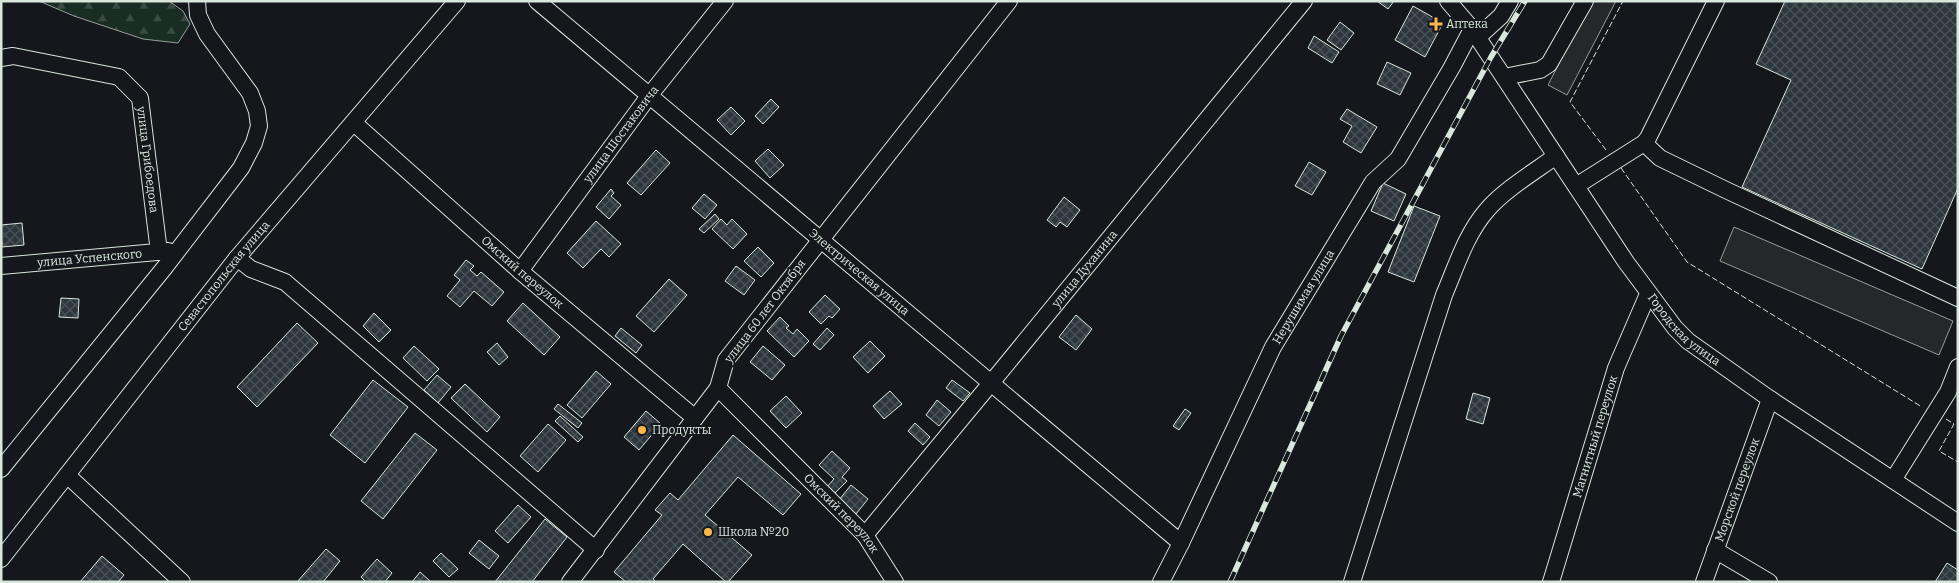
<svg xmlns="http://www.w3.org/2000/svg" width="1959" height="583" viewBox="0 0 1959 583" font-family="Bitter,serif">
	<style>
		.forest { fill: url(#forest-firs); stroke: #939e99 }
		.parking { fill: #24282b; stroke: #939e99 }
		.building { fill: url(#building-cross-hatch); stroke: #d8e6dc }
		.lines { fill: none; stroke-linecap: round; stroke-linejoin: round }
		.minor-casing { stroke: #d8e6dc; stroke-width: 18 }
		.minor { stroke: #14181c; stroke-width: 16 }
		.rail-casing { stroke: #d8e6dc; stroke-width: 5.5 }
		.rail { stroke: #14181c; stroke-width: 4; stroke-dasharray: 11; stroke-linecap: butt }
		.fence { stroke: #d8e6dc; stroke-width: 1; stroke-dasharray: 6 2.5; stroke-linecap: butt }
		.poi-dot { fill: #ffb74d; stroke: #14181c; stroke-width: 2 }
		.labels { text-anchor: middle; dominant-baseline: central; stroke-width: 4; stroke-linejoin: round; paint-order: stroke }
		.poi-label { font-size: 12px; fill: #d8e6dc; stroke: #14181c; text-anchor: start }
		.street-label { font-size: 12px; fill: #d8e6dc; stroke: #14181c }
	</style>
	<defs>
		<pattern id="forest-firs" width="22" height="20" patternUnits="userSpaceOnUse" patternTransform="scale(1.25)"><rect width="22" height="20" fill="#1a2d24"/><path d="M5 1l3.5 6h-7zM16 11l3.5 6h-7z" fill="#3b4b43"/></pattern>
		<pattern id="building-cross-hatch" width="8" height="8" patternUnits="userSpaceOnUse" patternTransform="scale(1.25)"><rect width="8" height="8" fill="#2c363c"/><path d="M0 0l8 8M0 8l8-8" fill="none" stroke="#4a5358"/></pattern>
	</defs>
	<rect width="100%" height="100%" fill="#14181c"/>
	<path class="forest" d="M39,1H169L183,11L190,24L178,43L143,39L74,16Z"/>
	<g class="parking">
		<path d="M1591,1H1616L1567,95L1548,85Z"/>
		<path d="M1734,227L1953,321L1939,355L1720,261Z"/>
	</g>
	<g class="building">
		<path d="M1377,1H1394L1388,9Z"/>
		<path d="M1785,1H1958V188L1922,269L1742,187L1791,80L1756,64Z"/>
		<path d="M1413,6L1443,23L1425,57L1395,40Z"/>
		<path d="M1340,22L1354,33L1341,50L1327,40Z"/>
		<path d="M1314,36L1339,52L1332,63L1308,48Z"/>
		<path d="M1387,62L1411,73L1400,95L1377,84Z"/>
		<path d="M771,99L779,107L763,124L755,116Z"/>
		<path d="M731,107L745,121L731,135L717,120Z"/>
		<path d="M1347,109L1377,127L1361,153L1343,142L1352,126L1340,119Z"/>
		<path d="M768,149L784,165L770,178L755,161Z"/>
		<path d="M656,150L670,163L641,195L627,183Z"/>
		<path d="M1309,162L1326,172L1312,195L1295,186Z"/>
		<path d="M1383,183L1406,194L1394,221L1371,211Z"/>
		<path d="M611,189L614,193L611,196L621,205L609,219L596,207Z"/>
		<path d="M704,194L717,205L705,219L692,208Z"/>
		<path d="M1064,197L1080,210L1067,227L1060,222L1056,227L1047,220Z"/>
		<path d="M1414,206L1440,216L1414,282L1388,272Z"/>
		<path d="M715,214L719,219L704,233L699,229Z"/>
		<path d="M721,219L727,225L732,219L747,234L733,249L712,229Z"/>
		<path d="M596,221L621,244L609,257L601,249L583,268L567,253Z"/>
		<path d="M22,223L24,245L2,247L1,225Z"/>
		<path d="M758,247L774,263L761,277L744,261Z"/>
		<path d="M466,260L474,266L470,270L477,276L481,272L504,292L492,306L474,291L460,307L447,296L460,280L454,275Z"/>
		<path d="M736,266L755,280L744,295L725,281Z"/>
		<path d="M669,279L687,295L654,332L636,316Z"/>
		<path d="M825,295L840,309L832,318L829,316L821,324L809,312Z"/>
		<path d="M61,298L79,299L78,318L59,317Z"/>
		<path d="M523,303L560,337L544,355L507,321Z"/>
		<path d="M374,313L391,330L379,342L363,326Z"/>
		<path d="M1076,315L1092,329L1076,350L1059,337Z"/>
		<path d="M780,317L789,326L786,328L793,334L797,329L809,341L794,357L767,331Z"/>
		<path d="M297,323L318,343L257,407L237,387Z"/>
		<path d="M621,328L642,345L636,353L615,336Z"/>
		<path d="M827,328L834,335L820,350L813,344Z"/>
		<path d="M870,341L885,356L868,373L853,357Z"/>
		<path d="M497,343L508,357L499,365L487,352Z"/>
		<path d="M414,346L439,369L427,381L403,358Z"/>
		<path d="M763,346L785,365L772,380L750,362Z"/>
		<path d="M596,371L611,384L582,418L567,405Z"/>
		<path d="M437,375L451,387L438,403L424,390Z"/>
		<path d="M373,380L408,407L365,463L330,435Z"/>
		<path d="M952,380L970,393L963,401L946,388Z"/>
		<path d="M465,384L500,417L487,432L451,398Z"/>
		<path d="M890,391L902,404L884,419L873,406Z"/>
		<path d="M1473,393L1490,398L1483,424L1466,419Z"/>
		<path d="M786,396L802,413L786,428L770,411Z"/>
		<path d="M937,400L951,412L939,426L926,415Z"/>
		<path d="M558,404L582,423L578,428L554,409Z"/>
		<path d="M1185,409L1191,413L1179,430L1173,426Z"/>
		<path d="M646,411L661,424L639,450L624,437Z"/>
		<path d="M560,416L583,437L578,442L555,421Z"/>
		<path d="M915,423L930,437L923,445L908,431Z"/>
		<path d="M548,424L566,440L538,472L520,456Z"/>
		<path d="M415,433L437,450L383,519L361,501Z"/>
		<path d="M733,435L801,494L783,515L738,477L705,515L752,555L728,582H726L683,544L653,579L656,582H626L614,572L662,515L655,510L670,493L678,500Z"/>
		<path d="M832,451L850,468L842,477L847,481L833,495L826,488L834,479L819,465Z"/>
		<path d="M851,485L868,499L856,514L839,500Z"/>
		<path d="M518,505L531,517L508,543L495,531Z"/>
		<path d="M545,519L567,537L532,582H495Z"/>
		<path d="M479,540L499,556L489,569L469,553Z"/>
		<path d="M326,549L340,561L323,582H297Z"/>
		<path d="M441,553L458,569L449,577L433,561Z"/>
		<path d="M102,556L124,575L118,582H80Z"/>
		<path d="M377,559L392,573L385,582H366L361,577Z"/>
		<path d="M1947,563L1958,570V582H1935Z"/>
		<path d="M420,572L431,582H412Z"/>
	</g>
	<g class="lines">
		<g class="minor-casing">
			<g id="minor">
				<path id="s1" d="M537,1L1181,543"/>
				<path id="s2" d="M1448,1L1472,29L1626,262L1675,328L1688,341L1770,399L1958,523"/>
				<path d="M1478,37L1501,16L1510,1"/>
				<path id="s3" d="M1,58L13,56L119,77L140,98L159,252"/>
				<path d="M1504,77L1540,70L1549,64L1585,1"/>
				<path id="s4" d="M354,123L520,271L695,418"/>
				<path d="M1644,143L1660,158L1728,191L1958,298"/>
				<path d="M1576,186L1644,143L1648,138L1716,1"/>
				<path d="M237,258L251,269L285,282L596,550"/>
				<path id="s5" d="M1,266L168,251"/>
				<path id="s6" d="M520,271L649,96L725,1"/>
				<path id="s7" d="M718,388L865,535L895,582"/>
				<path d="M1,469L165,267L241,168L254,143L259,126L257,111L250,93L207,34L198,15L197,1"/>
				<path d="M67,475L182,582"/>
				<path d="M1893,480L1948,392L1958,367"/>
				<path id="s8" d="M865,535L991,383L1304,1"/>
				<path d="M1715,550L1769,582"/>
				<path id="s9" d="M1,559L237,258L457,1"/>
				<path d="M570,582L718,388L726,360L1009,1"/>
				<path id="s10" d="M1161,582L1181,543L1273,347L1373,182L1398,159L1452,67L1472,29"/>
				<path d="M1352,582L1444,295C1456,267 1466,234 1487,210C1504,190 1534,172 1556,156"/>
				<path id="s11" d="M1551,582L1616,368L1648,294"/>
				<path id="s12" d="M1704,582L1770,399"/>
			</g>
		</g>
		<use href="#minor" class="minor"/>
		<g class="rail-casing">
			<path id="rail" d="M1230,582L1341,336L1491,57L1525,1"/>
		</g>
		<use href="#rail" class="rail"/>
		<g class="fence">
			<path d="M1606,150L1570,102L1623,1"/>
			<path d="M1621,168L1687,262L1922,407"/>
			<path d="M1946,419L1954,424L1939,451L1958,462"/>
		</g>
	</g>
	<g class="poi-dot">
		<path d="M1433.5 16.5h5v5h5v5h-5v5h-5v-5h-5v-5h5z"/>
		<circle cx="642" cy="430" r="5"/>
		<circle cx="708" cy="532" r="5"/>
	</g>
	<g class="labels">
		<g class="poi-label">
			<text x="1446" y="24">Аптека</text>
			<text x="652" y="430">Продукты</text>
			<text x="718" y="532">Школа №20</text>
		</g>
		<g class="street-label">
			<text stroke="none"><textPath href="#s6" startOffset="170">улица Шостаковича</textPath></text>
			<text stroke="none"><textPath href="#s3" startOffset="212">улица Грибоедова</textPath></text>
			<text stroke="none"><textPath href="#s5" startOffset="89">улица Успенского</textPath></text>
			<text stroke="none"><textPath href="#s8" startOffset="345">улица Духанина</textPath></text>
			<text stroke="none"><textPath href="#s4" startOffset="225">Омский переулок</textPath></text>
			<text stroke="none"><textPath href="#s1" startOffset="421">Электрическая улица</textPath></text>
			<text stroke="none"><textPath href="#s9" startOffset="360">Севастопольская улица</textPath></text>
			<text stroke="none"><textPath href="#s10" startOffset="319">Нерушимая улица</textPath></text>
			<text transform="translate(765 311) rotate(-53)">улица 60 лет Октября</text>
			<text stroke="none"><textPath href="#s2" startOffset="406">Городская улица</textPath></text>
			<text stroke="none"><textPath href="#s11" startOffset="152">Магнитный переулок</textPath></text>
			<text stroke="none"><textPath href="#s12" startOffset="98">Морской переулок</textPath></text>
			<text stroke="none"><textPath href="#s7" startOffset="176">Омский переулок</textPath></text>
		</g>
	</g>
	<rect width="1959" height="583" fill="none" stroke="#d8e6dc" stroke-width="5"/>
</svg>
